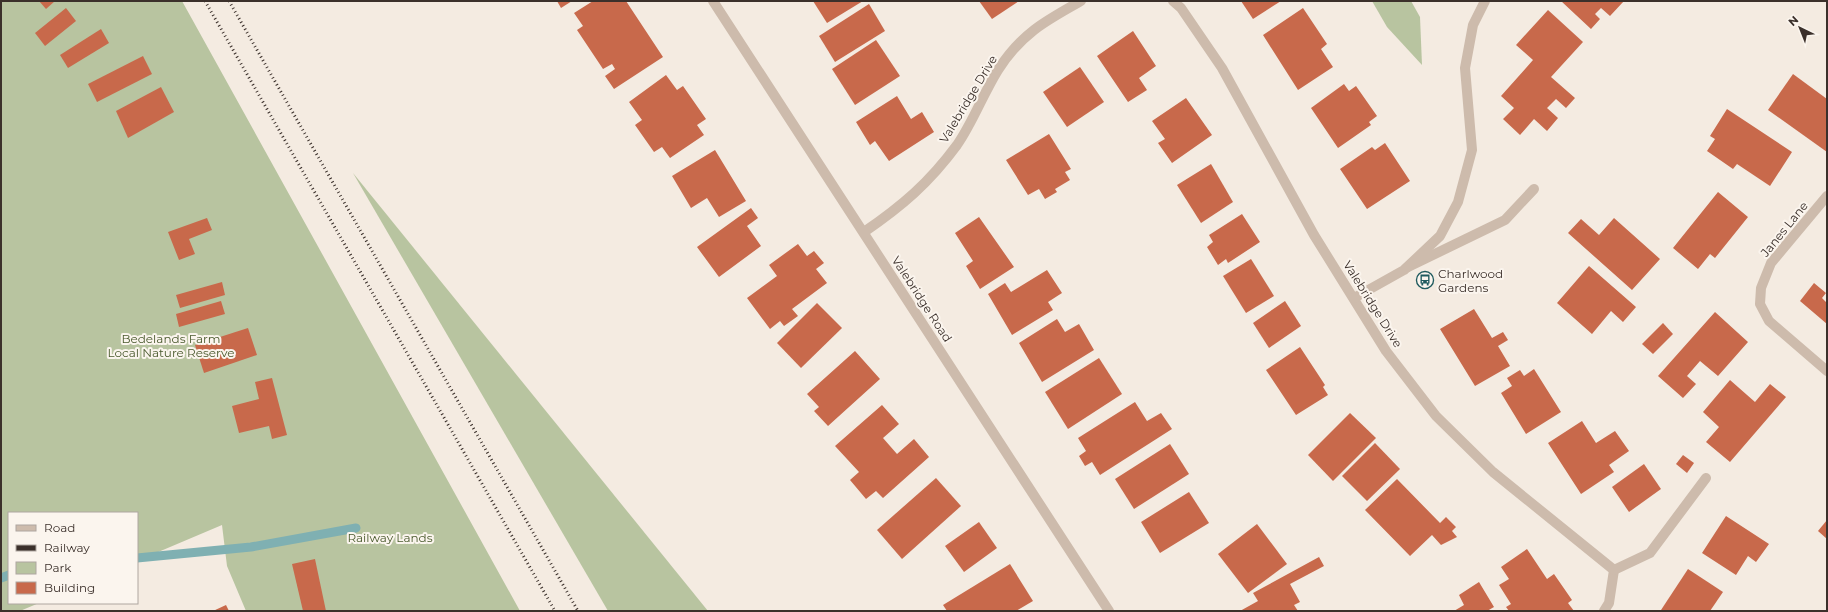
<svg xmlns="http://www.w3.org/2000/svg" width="1828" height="612" viewBox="0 0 1828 612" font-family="Montserrat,sans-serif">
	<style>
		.green { fill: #b8c4a0 }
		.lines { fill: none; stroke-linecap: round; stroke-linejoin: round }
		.stream { stroke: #7fb0b2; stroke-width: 9 }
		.building { fill: #c8694b }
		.service { stroke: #cdbbac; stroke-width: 10 }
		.minor { stroke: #cdbbac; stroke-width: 10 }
		.tertiary { stroke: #cdbbac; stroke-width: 10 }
		.rail { stroke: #3b302b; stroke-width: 3; stroke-dasharray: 1 3; stroke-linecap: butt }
		.labels { text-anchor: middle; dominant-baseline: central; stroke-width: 4; stroke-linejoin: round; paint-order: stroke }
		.street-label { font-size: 12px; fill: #3b302b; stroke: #fbf5ee }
		.poi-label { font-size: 12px; fill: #3b302b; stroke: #fbf5ee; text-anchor: start }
		.park-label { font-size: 12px; fill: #4a5a2e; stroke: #fbf5ee }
	</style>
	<rect width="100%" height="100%" fill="#f4ebe1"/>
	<g class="green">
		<path d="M1,1H182L520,611H246L227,566L222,525L137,561V513H9V603H39L20,611H1Z"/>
		<path d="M1372,1H1411L1420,17L1422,65L1387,27Z"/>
		<path d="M353,173L708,611H608Z"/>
	</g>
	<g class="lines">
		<g class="stream">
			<path d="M137,558L251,547L356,528"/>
			<path d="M1,578L9,575"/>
		</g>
	</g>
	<g class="building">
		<path d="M39,1H55L46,9Z"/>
		<path d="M557,1H572L561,8Z"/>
		<path d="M593,1H626L663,57L614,89L605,76L615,69L612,64L603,69L577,30L583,26L574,13Z"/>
		<path d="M813,1H863L827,23Z"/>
		<path d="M979,1H1019L992,19Z"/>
		<path d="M1241,1H1281L1253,19Z"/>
		<path d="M1561,1H1624L1610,16L1601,8L1595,14L1600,19L1591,29Z"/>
		<path d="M869,4L885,31L835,62L819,36Z"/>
		<path d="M66,8L76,21L45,46L35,33Z"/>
		<path d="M1303,8L1327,44L1321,49L1333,67L1298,90L1263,35Z"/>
		<path d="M1548,10L1583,42L1551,77L1575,98L1566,108L1556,99L1547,108L1558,118L1547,131L1534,119L1520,135L1503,119L1514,108L1501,96L1533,60L1516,45Z"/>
		<path d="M101,29L109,43L68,68L60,55Z"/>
		<path d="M1133,31L1156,66L1139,78L1147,90L1128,102L1097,56Z"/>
		<path d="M876,40L900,76L855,105L832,69Z"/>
		<path d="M143,56L152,74L97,102L88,84Z"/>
		<path d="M1080,67L1104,102L1067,127L1043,92Z"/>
		<path d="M1793,74L1827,99V152L1768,110Z"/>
		<path d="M666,75L677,90L683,86L706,119L697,125L704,135L670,158L662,147L654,152L635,125L642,120L629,102Z"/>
		<path d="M1344,84L1349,91L1356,86L1377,116L1369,122L1371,125L1338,148L1311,108Z"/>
		<path d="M161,87L174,112L128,138L116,111Z"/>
		<path d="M897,96L911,119L922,112L934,132L889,161L875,141L870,145L856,122Z"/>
		<path d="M1186,98L1212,135L1172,163L1158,143L1165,139L1152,121Z"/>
		<path d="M1727,109L1792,152L1770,186L1737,164L1733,169L1707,151L1715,139L1710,136Z"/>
		<path d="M1049,134L1071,169L1065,172L1070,180L1055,189L1057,192L1045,199L1039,189L1028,195L1006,160Z"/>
		<path d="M1385,143L1410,181L1367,209L1340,169L1372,147L1375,150Z"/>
		<path d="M715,150L746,201L719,217L707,198L691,208L672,176Z"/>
		<path d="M1211,164L1233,202L1201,223L1177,185Z"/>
		<path d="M1718,192L1748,217L1715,258L1710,254L1698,269L1673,248Z"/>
		<path d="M751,208L758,218L747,226L761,246L719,277L697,247Z"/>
		<path d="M1242,214L1260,242L1228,263L1226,259L1218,265L1207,247L1213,242L1209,235Z"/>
		<path d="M979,217L1014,267L980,289L966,266L973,261L955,233Z"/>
		<path d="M207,218L212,230L189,239L195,254L179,260L168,232Z"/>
		<path d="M1614,218L1660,259L1632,290L1568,233L1581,219L1599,235Z"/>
		<path d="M798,244L807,256L814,251L824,263L816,269L827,283L792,309L798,316L784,326L780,321L770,329L747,298L777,276L769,265Z"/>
		<path d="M1251,259L1274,296L1246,313L1223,276Z"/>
		<path d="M1589,266L1636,307L1623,322L1611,311L1592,334L1557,303Z"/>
		<path d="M1047,270L1062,293L1048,302L1053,310L1012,335L988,294L1005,283L1011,292Z"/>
		<path d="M222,282L225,295L180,308L176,295Z"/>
		<path d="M1814,283L1826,293L1822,298L1827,303V324L1800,301Z"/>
		<path d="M221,301L225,314L179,327L176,314Z"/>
		<path d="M1285,301L1301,326L1269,348L1253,323Z"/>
		<path d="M817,303L842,328L801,368L777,343Z"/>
		<path d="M1474,309L1492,338L1503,332L1508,340L1498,346L1510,366L1475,386L1440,329Z"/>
		<path d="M1715,312L1748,342L1718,376L1700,361L1687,376L1696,384L1683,398L1658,376Z"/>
		<path d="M1057,319L1065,332L1079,324L1094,350L1042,382L1019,343Z"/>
		<path d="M1663,323L1673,334L1653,354L1642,344Z"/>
		<path d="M248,328L257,355L204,373L195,345Z"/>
		<path d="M1300,347L1325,385L1323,387L1328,395L1296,415L1266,370Z"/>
		<path d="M855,351L880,379L828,426L814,411L819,407L807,394Z"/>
		<path d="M1099,358L1122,394L1068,429L1045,392Z"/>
		<path d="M1534,369L1561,412L1526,434L1501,393L1512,386L1507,378L1520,370L1524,376Z"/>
		<path d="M272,378L287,435L272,439L269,426L239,433L232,406L259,399L255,382Z"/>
		<path d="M1730,380L1755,402L1770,384L1786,397L1730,462L1706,442L1719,427L1703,412Z"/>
		<path d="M1135,402L1147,421L1161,413L1172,429L1100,475L1092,462L1085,466L1079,456L1086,451L1078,438Z"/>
		<path d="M882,405L899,424L883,438L897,454L914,439L929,457L883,498L876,491L866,499L850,480L859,472L835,446Z"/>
		<path d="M1350,413L1376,438L1333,481L1308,455Z"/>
		<path d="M1582,421L1596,443L1615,431L1629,451L1609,465L1614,472L1581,494L1548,443Z"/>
		<path d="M1375,443L1400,469L1367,501L1342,476Z"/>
		<path d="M1170,444L1189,474L1134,509L1115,479Z"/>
		<path d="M1683,455L1694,463L1687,473L1676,464Z"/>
		<path d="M1644,464L1661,489L1629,512L1612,487Z"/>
		<path d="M936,478L961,506L902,559L877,530Z"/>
		<path d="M1397,479L1440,523L1446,517L1456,527L1452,531L1457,537L1441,545L1432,535L1410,556L1365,510Z"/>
		<path d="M1189,492L1209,523L1160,553L1141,522Z"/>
		<path d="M1726,516L1769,544L1756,562L1748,556L1736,575L1702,553Z"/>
		<path d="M1827,520V539L1818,531Z"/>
		<path d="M979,522L997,548L964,572L945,546Z"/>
		<path d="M1257,524L1287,564L1248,593L1218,554Z"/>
		<path d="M1527,549L1547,579L1554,574L1572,600L1568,603L1574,611H1509L1506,607L1511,604L1499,585L1509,579L1501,567Z"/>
		<path d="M1319,557L1324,566L1290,584L1300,602L1294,605L1298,611H1240L1258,601L1253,593Z"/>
		<path d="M315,559L326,611H303L292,564Z"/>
		<path d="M1010,564L1033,601L1016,611H947L943,605Z"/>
		<path d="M1688,569L1723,592L1710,611H1663L1661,610Z"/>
		<path d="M1479,582L1494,607L1487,611H1454L1464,605L1459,595Z"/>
		<path d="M226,605L229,611H213Z"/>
	</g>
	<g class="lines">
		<path class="service" d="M1408,267L1505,220L1534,189"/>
		<g class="minor">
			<path d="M1173,1L1181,8L1222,68L1314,235L1386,351L1436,416L1493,472L1614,570L1609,603L1604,611"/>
			<path d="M1827,196L1771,263L1761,288L1760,304L1769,321L1827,371"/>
			<path d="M864,232C902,206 929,183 957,145C973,122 983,94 998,70C1021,34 1045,21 1081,1"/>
			<path d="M1354,298L1404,270L1440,236L1458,202L1472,150L1465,68L1473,25L1485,1"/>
			<path d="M1614,570L1650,553L1706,478"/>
		</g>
		<path class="tertiary" d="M713,1L1109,611"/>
		<g class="rail">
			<path d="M205,1L555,611"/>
			<path d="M229,1L578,611"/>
		</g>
	</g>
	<defs>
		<g id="bus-ring" transform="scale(0.9)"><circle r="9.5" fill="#fbf5ee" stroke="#1f5a5e" stroke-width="1.5"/><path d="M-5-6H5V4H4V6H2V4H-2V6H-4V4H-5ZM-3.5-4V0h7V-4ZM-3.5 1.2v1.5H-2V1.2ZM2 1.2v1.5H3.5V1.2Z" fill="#1f5a5e"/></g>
	</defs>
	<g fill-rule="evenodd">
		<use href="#bus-ring" x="1425" y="280"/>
	</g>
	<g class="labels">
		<g class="street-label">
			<text transform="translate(968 99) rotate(-59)">Valebridge Drive</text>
			<text transform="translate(1784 229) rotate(-51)">Janes Lane</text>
			<text transform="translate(922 299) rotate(57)">Valebridge Road</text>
			<text transform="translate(1373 304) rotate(58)">Valebridge Drive</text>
		</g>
		<g class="poi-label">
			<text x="1438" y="273">Charlwood<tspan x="1438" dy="14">Gardens</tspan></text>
		</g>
		<g class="park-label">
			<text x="171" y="338">Bedelands Farm<tspan x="171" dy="14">Local Nature Reserve</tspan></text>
			<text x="390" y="537">Railway Lands</text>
		</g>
	</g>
	<rect width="1828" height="612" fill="none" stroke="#3b302b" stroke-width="4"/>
	<rect x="8" y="512" width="130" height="92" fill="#fbf5ee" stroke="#aea6a0"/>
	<rect x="16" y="525" width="20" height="6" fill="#cdbbac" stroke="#aea6a0"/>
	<text x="44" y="532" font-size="12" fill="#3b302b">Road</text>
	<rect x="16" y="545" width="20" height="6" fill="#3b302b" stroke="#aea6a0"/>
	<text x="44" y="552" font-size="12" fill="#3b302b">Railway</text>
	<rect x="16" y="562" width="20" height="12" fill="#b8c4a0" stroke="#aea6a0"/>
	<text x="44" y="572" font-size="12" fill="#3b302b">Park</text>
	<rect x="16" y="582" width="20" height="12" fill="#c8694b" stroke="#aea6a0"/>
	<text x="44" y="592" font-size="12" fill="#3b302b">Building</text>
	<g transform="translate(1800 28) rotate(317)" stroke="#fbf5ee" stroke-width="3" paint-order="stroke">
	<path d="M0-3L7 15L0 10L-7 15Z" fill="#3b302b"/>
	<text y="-6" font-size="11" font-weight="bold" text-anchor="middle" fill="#3b302b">N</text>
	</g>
</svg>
